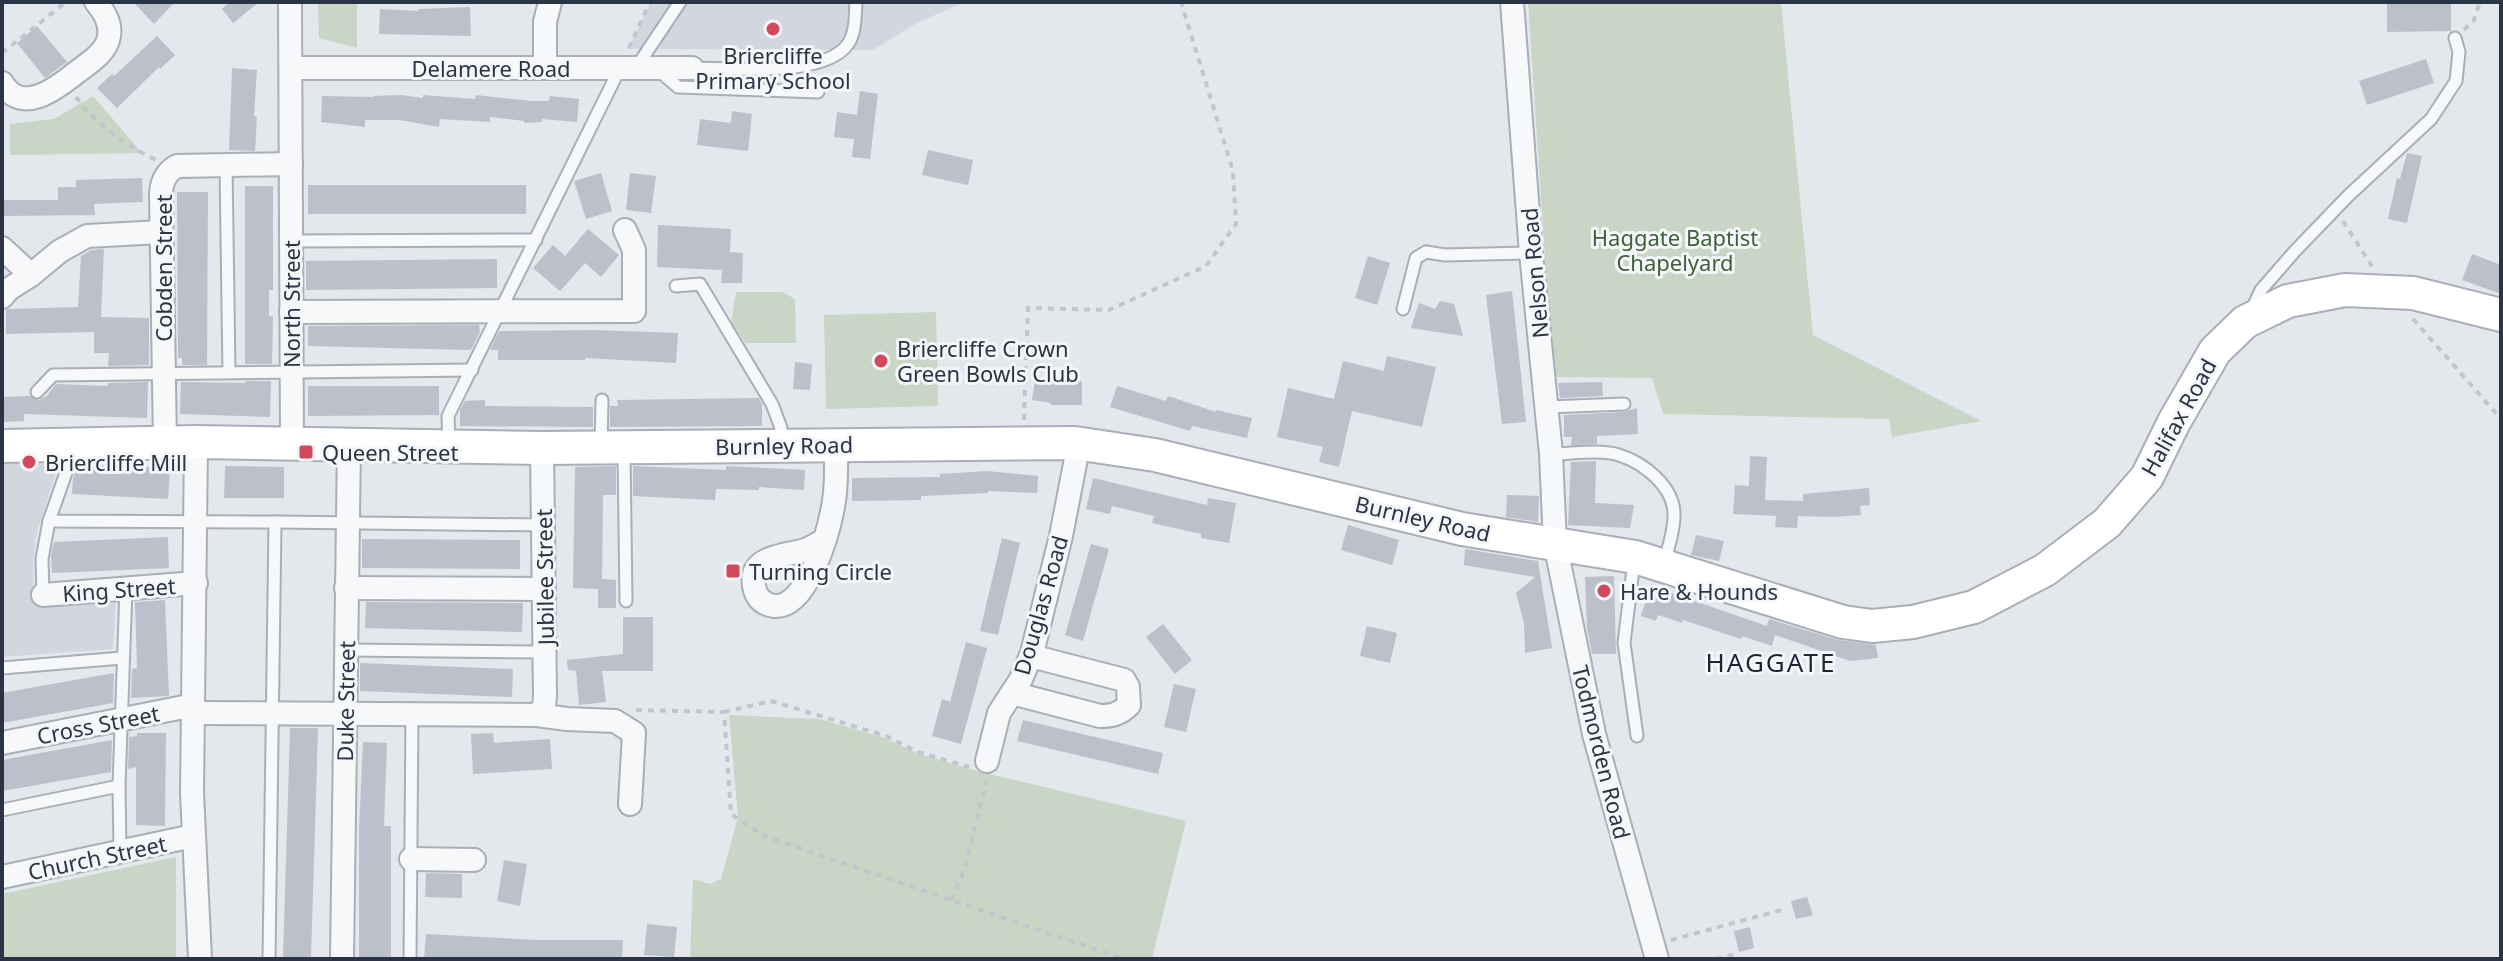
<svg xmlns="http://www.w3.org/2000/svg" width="2503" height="961" viewBox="0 0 2503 961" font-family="'Noto Sans',sans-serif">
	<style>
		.built { fill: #d2d6de }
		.green { fill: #c9d6c5 }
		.building { fill: #bbc0ca }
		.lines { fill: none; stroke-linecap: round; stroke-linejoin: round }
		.lane-casing { stroke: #a9aeb7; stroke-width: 15 }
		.street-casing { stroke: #a9aeb7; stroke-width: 26 }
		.secondary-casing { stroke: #a9aeb7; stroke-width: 36 }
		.path { stroke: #c2c5cb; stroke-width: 4; stroke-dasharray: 6 6; stroke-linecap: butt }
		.lane { stroke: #f7f8fa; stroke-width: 11 }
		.street { stroke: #f7f8fa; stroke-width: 22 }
		.secondary { stroke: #fff; stroke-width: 32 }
		.poi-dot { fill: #d1495b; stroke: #f4f6f9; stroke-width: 3 }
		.labels { text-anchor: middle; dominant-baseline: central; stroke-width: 6; stroke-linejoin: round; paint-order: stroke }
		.poi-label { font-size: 22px; fill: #2b3445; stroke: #f4f6f9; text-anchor: start }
		.street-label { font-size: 22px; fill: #2b3445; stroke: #f4f6f9 }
		.park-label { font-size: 22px; fill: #3f6138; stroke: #f4f6f9 }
		.quarter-label { font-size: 26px; letter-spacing: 2px; fill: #1d2536; stroke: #f4f6f9 }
	</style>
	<rect width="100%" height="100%" fill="#e4e7ec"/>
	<g class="built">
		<path d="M651,2H964L917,23L873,50L628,49Z"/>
		<path d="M59,462L36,536L33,563L34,604L116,603L113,649L2,657V463Z"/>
	</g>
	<g class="green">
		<path d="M318,2H357V48L319,38Z"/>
		<path d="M1528,2H1781L1813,335L1981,421L1892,437L1889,419L1663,414L1652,378L1553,377Z"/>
		<path d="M93,96L142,153L10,155V124L54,119Z"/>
		<path d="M736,292H782L795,299L796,343H746L731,323Z"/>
		<path d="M936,312L938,406L826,409L824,315Z"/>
		<path d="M729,715L819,719L885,738L917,753L973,770L1186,821L1152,959H690L693,879L710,884L721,879L738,817Z"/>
		<path d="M176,857V959H2V894Z"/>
	</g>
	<g class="building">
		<path d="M133,2H175L154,24Z"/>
		<path d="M230,2H259L233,23L222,9Z"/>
		<path d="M2387,2H2451V31L2387,32Z"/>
		<path d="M470,7L471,36L379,34L380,9L418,11V9Z"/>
		<path d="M37,26L67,62L45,78L17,43Z"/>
		<path d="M157,36L175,55L160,69L159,67L117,108L97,88L112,74L114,76Z"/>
		<path d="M2426,59L2434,83L2367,105L2359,81Z"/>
		<path d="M232,68L257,70L254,116L257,117L255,151L229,150Z"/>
		<path d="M860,91L878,94L870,159L852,157L854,139L834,137L837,112L857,115Z"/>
		<path d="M401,95L423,98V95L475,99L476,95L532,101H549L550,96L579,99L577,122L542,119V122L524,123V121L490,117V122L440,119L439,127L400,120H365V127L321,122L322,96L373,97V96Z"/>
		<path d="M732,111L752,114L748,151L697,145L700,119L731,123Z"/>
		<path d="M928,150L973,160L968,185L922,175Z"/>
		<path d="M2407,153L2422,156L2407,223L2388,219L2397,178L2400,179Z"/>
		<path d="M601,173L612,211L586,219L574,181Z"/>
		<path d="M630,173L656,176L651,213L626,210Z"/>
		<path d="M142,178L143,202L94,204L95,215L3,216V200H58V187H76V180Z"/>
		<rect x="308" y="185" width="218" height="29"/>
		<path d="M245,186H273V290H269V316H273L272,364H245Z"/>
		<path d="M177,192H208L207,365H182V358H178Z"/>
		<path d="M658,225L731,229L730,252L743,253L742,283H721L722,270L657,267Z"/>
		<path d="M588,229L619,255L601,277L585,263L560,291L533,268L553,245L565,256Z"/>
		<path d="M104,249L101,317L149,318V365L108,366L109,353H94V332L6,334V310L8,309L78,307L81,256L91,250Z"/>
		<path d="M2472,254L2501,265V294L2462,280Z"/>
		<path d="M1368,256L1390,263L1377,305L1355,298Z"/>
		<path d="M497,259V288L306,290V261Z"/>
		<path d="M1512,291L1526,422L1502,424L1486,295Z"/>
		<path d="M1440,301L1454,304L1463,336L1411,328L1419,303L1435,309Z"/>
		<path d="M479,325L480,332L471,350L308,346V326Z"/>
		<path d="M594,330L678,333L676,363L585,358V360H498V350H490L499,331Z"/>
		<path d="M1387,356L1436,367L1422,427L1352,411L1339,467L1319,462L1323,447L1277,437L1288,388L1334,399L1343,361L1384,371Z"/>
		<path d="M795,362L812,364L810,390L793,389Z"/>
		<path d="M245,381H271L270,417L180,414L181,382L245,383Z"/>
		<path d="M1035,381H1082V405H1051V403L1032,400Z"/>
		<path d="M148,382L147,418L24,414V421L2,422V397L30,396L39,400L47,396L56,384L108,386V383Z"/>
		<path d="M1602,382L1603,396L1560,398L1558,383Z"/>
		<path d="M308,386H439V415L308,416Z"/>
		<path d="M1117,386L1166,401L1168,396L1216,412V410L1252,418L1247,438L1192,426L1190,431L1110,407Z"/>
		<path d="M759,398L762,404V426L610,427V406H618L617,400Z"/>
		<path d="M485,400V406L593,407V427L460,426V410L465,401Z"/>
		<path d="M1637,408L1638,434L1597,436V444L1571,445L1572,437H1564V415L1624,412Z"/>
		<path d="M1750,456L1767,457L1765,500L1803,501V494L1869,488L1870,505L1860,506L1861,515L1833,517L1798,516L1797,528L1775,527L1776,516L1733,514L1735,485L1749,486Z"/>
		<path d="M1596,461L1595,503L1634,505L1630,528L1568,525L1571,462Z"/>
		<path d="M78,464L170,468L168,499L72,494L73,478Z"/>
		<path d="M225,466L284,467V498H224Z"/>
		<path d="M616,466V495H603L602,579L616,580V608H598V589L573,588L575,467Z"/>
		<path d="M633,466L726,470V466L805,470L804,490L759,487V490L716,489L715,500L633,496Z"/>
		<path d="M987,471L1038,476L1037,493L988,491V493L921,496V500L852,501V478L940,477V474Z"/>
		<path d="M1093,478L1207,505L1208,498L1236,503L1229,543L1201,538V534L1152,523L1154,516L1112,506L1110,514L1086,509Z"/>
		<path d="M1507,495L1539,496L1538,522L1506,517Z"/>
		<path d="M1348,525L1399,540L1392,565L1341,550Z"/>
		<path d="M1696,535L1724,541L1719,561L1691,555Z"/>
		<path d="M168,537L169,568L52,573L51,556L54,542Z"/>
		<path d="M1002,538L1020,543L998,635L980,631Z"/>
		<path d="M362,539L520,540V569L362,568Z"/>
		<path d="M1091,544L1109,549L1083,641L1065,635Z"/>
		<path d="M1465,549L1538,561L1552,648L1525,653L1524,623L1516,593L1535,577L1464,565Z"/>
		<path d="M1614,576L1616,654H1592L1587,628L1585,577Z"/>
		<path d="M1660,589L1767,626L1769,619L1838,640L1876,645L1878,658L1850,661L1775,635L1772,646L1742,636L1741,639L1683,620L1682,623L1658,615L1656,621L1641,616L1649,591L1659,594Z"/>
		<path d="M165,600L169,696L131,698L132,669L137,668L135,602Z"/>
		<path d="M366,602L523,603L522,632L365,628Z"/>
		<path d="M623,617H653V671H602L606,702L579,705L576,671L568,670L567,660L623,654Z"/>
		<path d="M1163,624L1192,660L1175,674L1146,637Z"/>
		<path d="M1367,626L1397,633L1390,663L1360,656Z"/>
		<path d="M966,642L987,648L961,744L932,736L942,699L950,702Z"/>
		<path d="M360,663L513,669L512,697L360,691Z"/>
		<path d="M114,673L113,703L2,723V693Z"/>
		<path d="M1174,684L1196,689L1186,732L1164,727Z"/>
		<path d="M1023,720L1163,753L1158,774L1017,741Z"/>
		<path d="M290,728H318L311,959H283Z"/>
		<path d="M137,733H166L165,826L136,825V767L128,769L129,737L137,736Z"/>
		<path d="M493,733L494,743L550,739L552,769L473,774L471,734Z"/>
		<path d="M112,740L111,772L2,791V760Z"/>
		<path d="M363,742L387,743L384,826H391V959H359V829Z"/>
		<path d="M504,860L527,864L520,906L497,901Z"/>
		<path d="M426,873L462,874V898L425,897Z"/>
		<path d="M1807,897L1813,915L1796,919L1791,901Z"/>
		<path d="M647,924L677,927L674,957L644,955Z"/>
		<path d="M1750,927L1754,948L1739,952L1734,931Z"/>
		<path d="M426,934L536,940H623L622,959H424Z"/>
	</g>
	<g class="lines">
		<g class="lane-casing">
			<g id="lane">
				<path d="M636,68L680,2"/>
				<path d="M692,68C729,68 824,78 848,44C856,33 855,15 856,2"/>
				<path d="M657,69L678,87L818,92"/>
				<path d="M226,166L229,372"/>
				<path d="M291,241L536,240"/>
				<path d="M676,286L700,284L772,404L781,428L779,444"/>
				<path d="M1403,309L1416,258L1426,252L1445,255L1531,253"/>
				<path d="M2252,309L2261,290L2295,251L2348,196L2431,119L2456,81L2459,52L2455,38"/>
				<path d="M37,392L53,375L472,370"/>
				<path d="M1547,407L1624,404"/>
				<path d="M449,445L448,416L620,68"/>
				<path d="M601,447L602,400"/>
				<path d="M74,450L49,521L275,522L269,959"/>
				<path d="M624,452L626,601"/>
				<path d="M1551,454C1572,454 1599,449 1619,455C1644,463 1675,487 1674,516C1674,532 1668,548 1664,564"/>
				<path d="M275,522L543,525"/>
				<path d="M1634,561L1624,643L1637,736"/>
				<path d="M43,595L42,559L49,521"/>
				<path d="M346,650L545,652"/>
				<path d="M2,668L122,658"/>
				<path d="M119,786L120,851"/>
				<path d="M2,810L119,786L126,588"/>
				<path d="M410,959L412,714"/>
			</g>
		</g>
		<g class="street-casing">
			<g id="street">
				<path d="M290,2L292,443"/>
				<path d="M1512,2L1531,253L1551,454L1555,543L1594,734L1657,959"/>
				<path d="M291,68H692"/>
				<path d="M545,68V22L550,2"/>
				<path d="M2,83C22,116 57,88 77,72C89,63 107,52 109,36C111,22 104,12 96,2"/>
				<path d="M2,248L31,275"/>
				<path d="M2,297L9,289L31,275L60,251L87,236L161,232"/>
				<path d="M291,312L634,311V250L625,230"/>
				<path d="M196,442L192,793L200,959"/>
				<path d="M165,443L161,196C161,182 165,173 177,166L291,164"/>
				<path d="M824,540C817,544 810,549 802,551C781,556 749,557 754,586C756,597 762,604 774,606C806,609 827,537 832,512C837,490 836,467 836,444"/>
				<path d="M346,588L544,589"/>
				<path d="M43,595L196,583"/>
				<path d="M1012,693L1100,716C1112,716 1120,714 1129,705L1128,687L1124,680L1031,656"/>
				<path d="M194,713L537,715L544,707L545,696L542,448"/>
				<path d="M537,715L567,719L615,721L634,733L630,804"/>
				<path d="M2,743L194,705"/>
				<path d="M987,761L999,713L1021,679L1032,653L1061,536L1079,443"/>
				<path d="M411,859L474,860"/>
				<path d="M2,877L193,836"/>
				<path d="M342,959L349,444"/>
			</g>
		</g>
		<g class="secondary-casing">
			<path id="secondary" d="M2,446L196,442L542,448L1075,443L1155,455L1462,529L1635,557L1843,622L1872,626L1913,622L1974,607L2045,570L2107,523L2147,477L2174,422L2215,351L2245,322L2288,301L2345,290L2413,293L2501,315"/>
		</g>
		<g class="path">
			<path d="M2464,30L2474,20L2480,2"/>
			<path d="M629,48L650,2"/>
			<path d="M2,53L66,2"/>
			<path d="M76,97C97,125 124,144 156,160"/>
			<path d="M2343,221L2373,268"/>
			<path d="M2413,319L2501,419"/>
			<path d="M1024,420L1028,308L1109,310L1206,266L1236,224L1233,171L1181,2"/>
			<path d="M636,710L724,712L731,814L764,836L1124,959"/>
			<path d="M724,712L771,701L886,736L918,752L969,767"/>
			<path d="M952,900L964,870L987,779"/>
			<path d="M1671,940L1785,909"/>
			<path d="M1716,959L1731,955L1737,959"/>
		</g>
		<use href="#lane" class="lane"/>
		<use href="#street" class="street"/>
		<use href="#secondary" class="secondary"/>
	</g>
	<g class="poi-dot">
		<circle cx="773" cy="29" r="8"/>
		<circle cx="881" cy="361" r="8"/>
		<rect x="298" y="444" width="16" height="16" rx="4"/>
		<circle cx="29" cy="462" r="8"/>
		<rect x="725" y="563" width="16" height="16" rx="4"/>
		<circle cx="1604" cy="591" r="8"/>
	</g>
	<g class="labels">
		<g class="poi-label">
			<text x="773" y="55" text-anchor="middle">Briercliffe<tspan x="773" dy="25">Primary School</tspan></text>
			<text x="897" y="348">Briercliffe Crown<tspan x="897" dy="25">Green Bowls Club</tspan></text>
			<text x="322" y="452">Queen Street</text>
			<text x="45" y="462">Briercliffe Mill</text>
			<text x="749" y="571">Turning Circle</text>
			<text x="1620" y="591">Hare &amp; Hounds</text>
		</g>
		<g class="street-label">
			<text x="491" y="68">Delamere Road</text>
			<text transform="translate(163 268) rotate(-90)">Cobden Street</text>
			<text transform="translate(1534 273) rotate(-95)">Nelson Road</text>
			<text transform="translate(291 304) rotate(-90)">North Street</text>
			<text transform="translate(2178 417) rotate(-61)">Halifax Road</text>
			<text transform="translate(784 445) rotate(-1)">Burnley Road</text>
			<text transform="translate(1423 518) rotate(13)">Burnley Road</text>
			<text transform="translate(544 577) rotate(-91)">Jubilee Street</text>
			<text transform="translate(119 589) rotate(-4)">King Street</text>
			<text transform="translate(1040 605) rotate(-74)">Douglas Road</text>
			<text transform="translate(345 701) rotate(-89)">Duke Street</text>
			<text transform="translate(98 724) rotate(-11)">Cross Street</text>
			<text transform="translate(1602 752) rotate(76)">Todmorden Road</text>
			<text transform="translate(97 857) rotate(-12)">Church Street</text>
		</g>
		<g class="park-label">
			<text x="1675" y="237">Haggate Baptist<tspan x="1675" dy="25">Chapelyard</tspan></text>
		</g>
		<g class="quarter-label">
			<text x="1771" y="662">HAGGATE</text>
		</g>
	</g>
	<rect width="2503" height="961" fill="none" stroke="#2b3445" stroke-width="8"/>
</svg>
